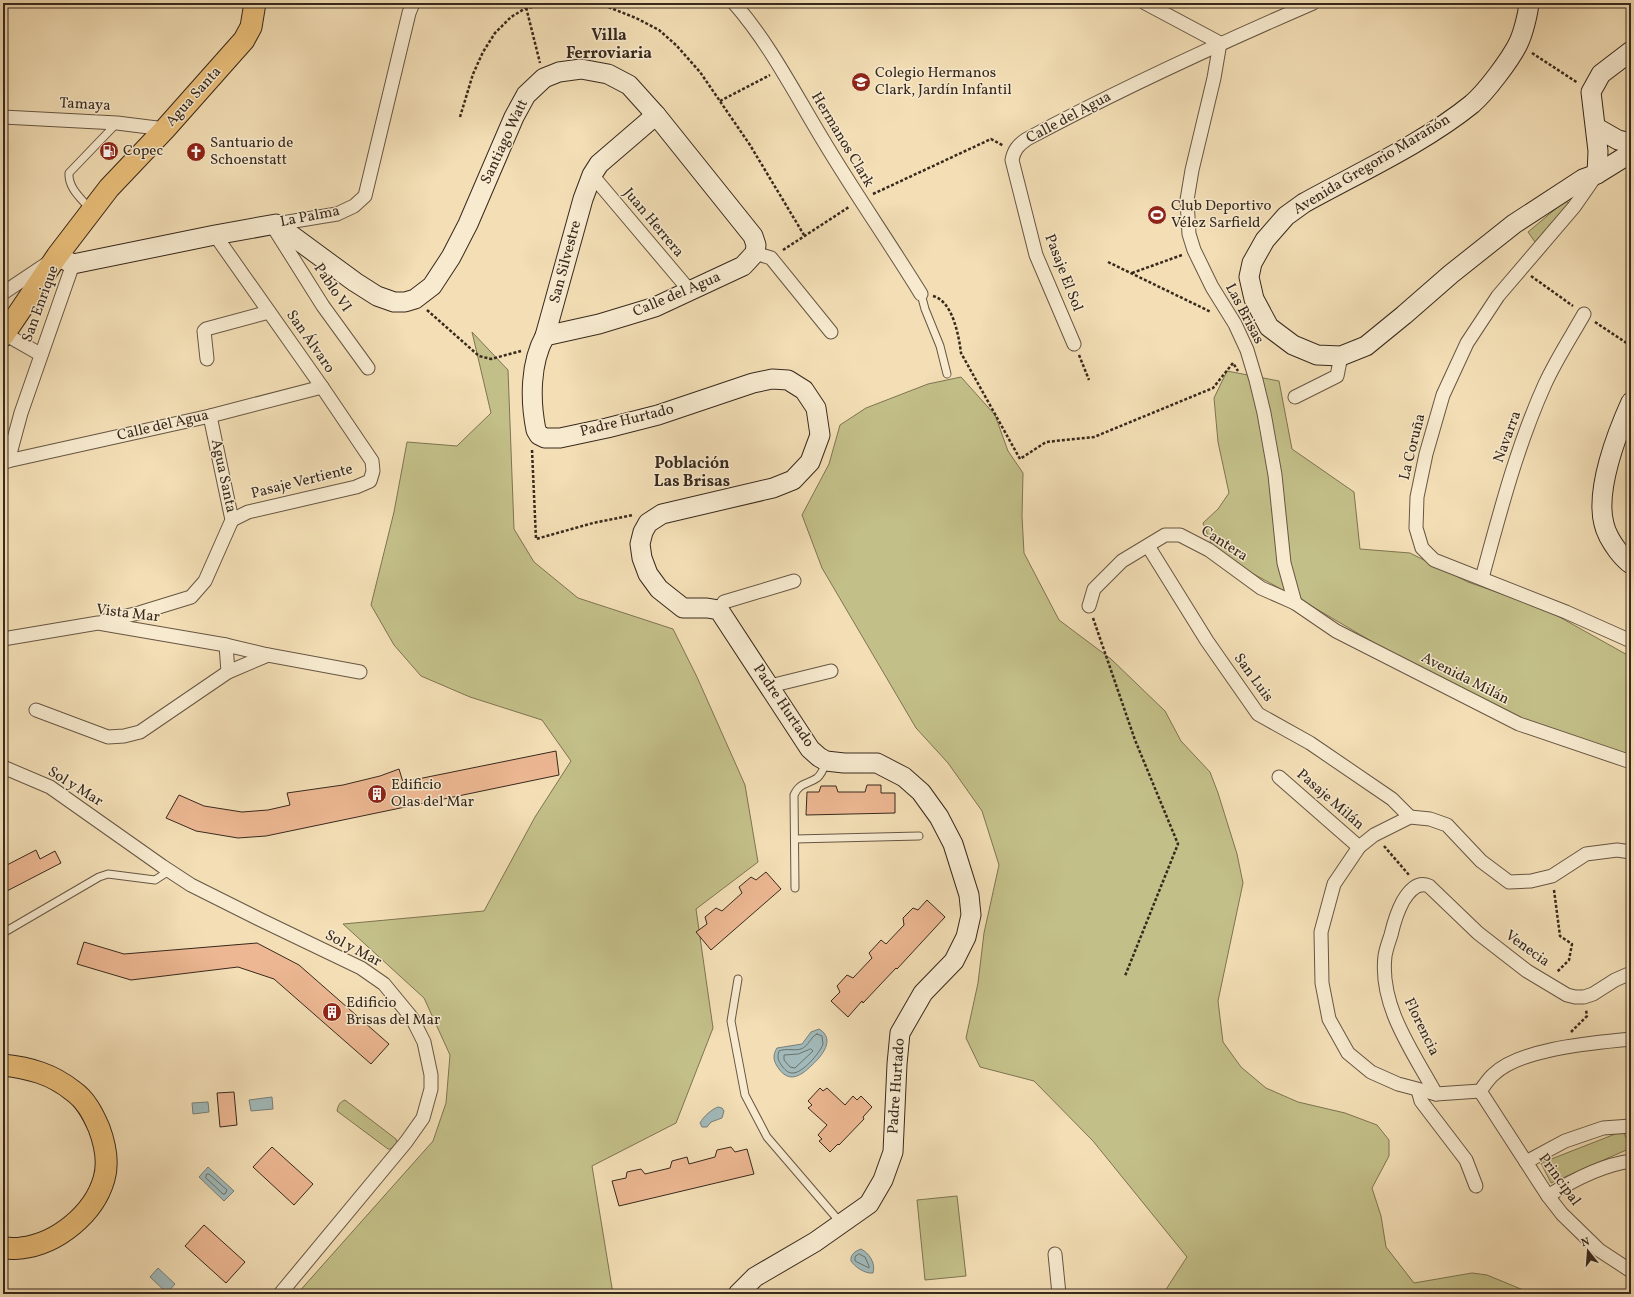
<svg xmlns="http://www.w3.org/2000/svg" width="1634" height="1297" viewBox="0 0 1634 1297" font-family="Vollkorn,serif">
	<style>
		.green { fill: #c3bf88; stroke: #7e7452 }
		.water { fill: #a1b9b9; stroke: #777f7b }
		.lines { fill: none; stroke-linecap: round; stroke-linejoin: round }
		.shore { stroke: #6c716b; stroke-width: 1 }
		.building { fill: #ecb792; stroke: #38291d }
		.lane-casing { stroke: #675643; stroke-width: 9 }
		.street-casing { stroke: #675643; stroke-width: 15 }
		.secondary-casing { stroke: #38291d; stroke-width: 21 }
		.primary-casing { stroke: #38291d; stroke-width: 23 }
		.path { stroke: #38291d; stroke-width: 2.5; stroke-dasharray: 3 2; stroke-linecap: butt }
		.lane { stroke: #f7eacf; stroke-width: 7 }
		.street { stroke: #f7eacf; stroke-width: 13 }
		.secondary { stroke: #f7eacf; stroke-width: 19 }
		.primary { stroke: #eabf7a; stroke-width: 21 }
		.labels { text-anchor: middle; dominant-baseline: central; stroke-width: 3; stroke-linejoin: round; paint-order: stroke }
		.poi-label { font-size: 15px; fill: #38291d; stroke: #f7eacf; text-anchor: start }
		.street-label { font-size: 15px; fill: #38291d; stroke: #f7eacf }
		.neighbourhood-label { font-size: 16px; font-weight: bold; fill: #38291d; stroke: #f7eacf }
	</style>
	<rect width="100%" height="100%" fill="#f3deb5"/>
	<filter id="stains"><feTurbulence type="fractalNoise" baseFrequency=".005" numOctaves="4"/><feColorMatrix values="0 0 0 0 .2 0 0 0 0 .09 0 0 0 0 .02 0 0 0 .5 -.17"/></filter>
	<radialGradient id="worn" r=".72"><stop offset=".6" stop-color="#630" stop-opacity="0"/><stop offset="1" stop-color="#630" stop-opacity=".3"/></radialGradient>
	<g class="green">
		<path d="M1565,201L1569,203L1535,242L1528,232Z"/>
		<path d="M472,332L508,370L514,529L534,562L578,598L673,629L697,677L745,785L758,862L696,909L713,1028L676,1123L592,1166L613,1294H297L433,1141L446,1103L450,1055L424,998L343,924L484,911L535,817L571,761L542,720L470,697L421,676L394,645L371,605L394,512L407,442L457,446L491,413Z"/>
		<path d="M1227,371L1279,381L1292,449L1354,492L1360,549L1410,553L1468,582L1547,610L1631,657V756L1525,721L1449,687L1303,601L1215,553L1203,523L1218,509L1229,493L1218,442L1214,398Z"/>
		<path d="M961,377L995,415L1008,451L1023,473L1022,516L1024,553L1059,620L1111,659L1165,711L1181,741L1210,772L1218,793L1237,854L1243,883L1218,1001L1223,1042L1241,1067L1266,1088L1298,1102L1345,1113L1377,1125L1389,1140V1156L1372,1188L1381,1216L1386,1247L1414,1283L1472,1273L1487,1275L1533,1294H1163L1187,1257L1093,1141L1034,1081L980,1067L966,1038L978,983L984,933L999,865L982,811L948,763L916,728L822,568L802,515L829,464L840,425L866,408L928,384Z"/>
		<path d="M345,1100L396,1139L397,1142L391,1149H388L337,1111C338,1105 340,1102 345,1100Z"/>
		<path d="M1623,1131L1631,1148L1551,1183L1541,1163Z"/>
		<path d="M957,1196L966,1276L925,1280L917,1200Z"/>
	</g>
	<g class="water">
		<path d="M819,1029C836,1039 822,1056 812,1065C800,1077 788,1084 777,1066C773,1060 773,1054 777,1048L802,1044L811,1032Z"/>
		<path d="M272,1097L273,1109L251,1111L249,1100Z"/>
		<path d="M208,1102L209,1112L193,1114L192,1103Z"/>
		<path d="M718,1107L722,1108L724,1111L722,1118L711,1122L707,1127H702L700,1123C703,1117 712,1109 718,1107Z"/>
		<path d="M208,1167L234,1191L224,1201L199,1177Z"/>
		<path d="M861,1249C869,1253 876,1263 873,1273C865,1274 855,1267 851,1261C850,1255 855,1251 861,1249Z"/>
		<path d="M158,1268L175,1284L167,1293L150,1277Z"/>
	</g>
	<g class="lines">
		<g class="shore">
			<path d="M817,1034L822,1036L823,1044C820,1053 802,1074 792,1073C788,1073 784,1069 782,1066C778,1061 777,1057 779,1051C786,1048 794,1051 801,1049C809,1046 810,1037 817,1034Z"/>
			<path d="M811,1049L813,1051L795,1068L790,1067L784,1060V1055L798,1054Z"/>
			<path d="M207,1174H209L227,1190L225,1194H223L206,1178Z"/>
			<path d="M859,1254L865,1257L869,1266V1268L855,1261V1257Z"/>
		</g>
	</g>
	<g class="building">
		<path d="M556,751L559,775L266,836L238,838L196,831L166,818L179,795L204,806L242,812L268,810L290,805L287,793L343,785L380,776L399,769L403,782Z"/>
		<path d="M867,785H881V793H895V813L806,815L807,792H819L821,786H836L838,792H865Z"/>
		<path d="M36,850L40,859L55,851L61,863L3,893V867Z"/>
		<path d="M766,872L781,889L711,950L696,932L707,924L705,917L716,908L722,911L742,893L739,887L751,877L756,880Z"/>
		<path d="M927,900L945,917L897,969L896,968L863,1003L862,1001L848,1017L831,1001L840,992L837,986L847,975L853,978L872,958L869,953L881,940L886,944L904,925L903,918L913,908L918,910Z"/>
		<path d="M84,942L124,954L257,943L299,965L389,1044L371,1064L274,979L238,967L131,980L77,964Z"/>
		<path d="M820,1088L823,1091L827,1088L845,1105L853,1096L857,1100L861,1096L872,1107L863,1117L864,1119L839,1145L838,1144L830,1152L819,1141L822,1139L818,1135L827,1125L808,1108L812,1105L808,1101Z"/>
		<path d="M234,1092L237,1125L220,1127L217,1093Z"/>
		<path d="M272,1147L313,1184L294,1205L253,1167Z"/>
		<path d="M731,1147L735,1152L747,1149L754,1174L619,1206L612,1181L626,1178L627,1172L641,1169L645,1174L670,1168L672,1161L687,1157L689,1164L715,1157L717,1150Z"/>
		<path d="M204,1225L245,1262L226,1283L185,1246Z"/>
	</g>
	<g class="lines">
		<g class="lane-casing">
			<g id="lane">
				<path d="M90,209C81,198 68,188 69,173L117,123"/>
				<path d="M921,294L925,309L940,346L947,374"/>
				<path d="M795,839L919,836"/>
				<path d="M795,888L794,795C800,782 807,785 817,778C822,774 824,768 826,762"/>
				<path d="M3,933L99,877L108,874L155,880L169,871"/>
				<path d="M738,979L731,1021L745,1095L767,1137L840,1222"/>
			</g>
		</g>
		<g class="street-casing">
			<g id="street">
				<path d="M734,3C770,44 795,94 823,140C854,192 889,242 921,294"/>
				<path d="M1145,3L1220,43L1214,78L1192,170L1187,200L1189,234L1194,250L1212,287L1235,324L1247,350L1256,380L1264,413L1275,475L1284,563L1295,603"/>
				<path d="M3,117L117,123L165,129"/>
				<path d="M1597,174L1574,207L1498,296L1467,343L1443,395L1426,454L1417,497L1416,528L1422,548L1434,560L1566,612L1631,641"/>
				<path d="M592,175L690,291"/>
				<path d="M276,224L337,214L354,206L365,196L409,13L413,3"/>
				<path d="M272,225L323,306L368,368"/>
				<path d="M215,235L322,387L372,461L373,471L370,481L356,487L248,512L232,520"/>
				<path d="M755,253L771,258L831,332"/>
				<path d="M3,293L48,263"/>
				<path d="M3,333L40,354"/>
				<path d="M1074,344L1036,255L1012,160C1014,150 1018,145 1027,139C1120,89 1216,45 1313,3"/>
				<path d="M207,359L204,331L206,329L269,312"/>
				<path d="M1295,397L1337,376L1341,356"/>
				<path d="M8,461L21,413L73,264"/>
				<path d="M3,462L210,416L322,387"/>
				<path d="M1148,546L1207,641L1258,714L1310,743L1392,799L1410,817"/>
				<path d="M1482,578C1500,512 1517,446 1545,384C1556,360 1571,337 1584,314"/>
				<path d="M1089,606L1094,589L1122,561L1165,535H1180L1209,550L1261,588L1295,603L1336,631L1519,724L1631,762"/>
				<path d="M719,610L724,602L794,581"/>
				<path d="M104,621L139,613L191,597L205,581L232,520L210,416"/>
				<path d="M3,639L98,623L226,645L268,655L360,672"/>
				<path d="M226,645L228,672"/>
				<path d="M770,686L831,671"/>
				<path d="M36,710L108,737L124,736L140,732L228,672L268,655"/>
				<path d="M3,767L50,787L162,866L191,885L261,920L361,968L384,984L412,1018L424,1042L431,1075V1089L423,1118L406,1142L280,1294"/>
				<path d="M1279,777L1359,847"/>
				<path d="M1631,852L1617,850L1586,854L1552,876L1531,881L1509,882L1481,861L1447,825L1430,819L1410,817L1374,835L1359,847L1334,884L1321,932L1322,983L1329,1019L1348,1053L1371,1072L1398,1084L1436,1094L1480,1091C1484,1086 1488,1079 1494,1074C1522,1048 1593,1043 1631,1039"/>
				<path d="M1418,1090L1421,1101L1466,1160L1476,1186"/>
				<path d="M1480,1091L1548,1196L1562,1214L1599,1250L1631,1271"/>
				<path d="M1436,1094C1413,1052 1379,1006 1385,956C1386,949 1389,941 1391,935C1394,922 1397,912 1403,901C1409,891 1418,881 1429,886L1478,933L1527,971L1567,995L1575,997H1584L1593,994L1615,980L1631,973"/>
				<path d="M1526,1162L1565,1141L1603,1128L1631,1126"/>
				<path d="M1548,1196C1573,1180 1601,1165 1631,1161"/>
				<path d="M1055,1254L1059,1294"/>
			</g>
		</g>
		<g class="secondary-casing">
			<g id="secondary">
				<path d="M1529,3C1528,14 1523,34 1518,44C1510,60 1486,92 1472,104C1424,143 1358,173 1304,203L1286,216L1265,240L1252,263L1249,277L1254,299L1269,327L1293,345L1317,355L1341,356L1366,346L1404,315L1451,274L1514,224L1583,179L1597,174L1631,153"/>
				<path d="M656,115L599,164L592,175L583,199L545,336C530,363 530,400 536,430L539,435L545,438H560L607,428L658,415L753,383L772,379L788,380L804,390L816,408L820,435L810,462L793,480L773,488L662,514L648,523L643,532L640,544L642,558L648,574L659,589L683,608H707L719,610L810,749L819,757L826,761L844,763H877L904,777L921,792L939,817L953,844L969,895L971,915L966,937L954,961L923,993L900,1033L897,1064L893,1152L883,1180L869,1204L815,1242L755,1277L738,1294"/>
				<path d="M1597,128L1618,140L1631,143"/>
				<path d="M1597,174L1598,151L1591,92L1601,74L1631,51"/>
				<path d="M57,256L73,264L215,235L276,224L355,282L377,296L394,302H405L415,299L432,286L451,257L468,224L514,117L526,95L544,78L559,72L581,69L608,74L629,85L656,115L753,236L756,245L755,253L743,266L655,307L599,324L545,336"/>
				<path d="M1631,402C1617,433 1595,490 1604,524C1606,533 1612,543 1618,551C1622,556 1626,561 1631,564"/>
			</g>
		</g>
		<g class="primary-casing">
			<g id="primary">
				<path d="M3,336L57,256L109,188L165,129L244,40L251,27L255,3"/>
				<path d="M3,1065C30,1068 52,1074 73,1091C86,1100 93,1114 99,1128C105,1144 109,1162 104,1179C94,1214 57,1244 21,1248C15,1249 9,1248 3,1248"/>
			</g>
		</g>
		<g class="path">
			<path d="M525,3L540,63"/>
			<path d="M1532,53L1578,83"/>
			<path d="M720,101L770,75"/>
			<path d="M460,117L473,74L483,52L495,33L511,17L526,8L552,4L603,5L636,18L659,30L676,45L700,72L750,145L804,235"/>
			<path d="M873,194L991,139L1004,146"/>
			<path d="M783,250L849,207"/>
			<path d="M1108,262L1211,312"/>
			<path d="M1132,273L1182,255"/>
			<path d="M1531,276L1573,306"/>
			<path d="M933,296C953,301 959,337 961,353L1020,459L1046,442L1094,437L1213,388L1233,363L1238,371"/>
			<path d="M427,310L479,356L491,359L521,351"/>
			<path d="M1595,322L1631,346"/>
			<path d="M1079,355L1089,380"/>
			<path d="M532,450L536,539L593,523L633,515"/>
			<path d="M1093,618L1135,740L1178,844L1125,976"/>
			<path d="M1384,846L1409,875"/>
			<path d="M1554,890L1560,936L1572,944L1569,960L1557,972"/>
			<path d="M1571,1032L1587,1016L1586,1010"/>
		</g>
		<use href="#lane" class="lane"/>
		<use href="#street" class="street"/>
		<use href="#secondary" class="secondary"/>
		<use href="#primary" class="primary"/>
	</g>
	<defs>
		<g id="school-disc" transform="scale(1)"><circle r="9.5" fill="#8f2418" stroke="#f7eacf"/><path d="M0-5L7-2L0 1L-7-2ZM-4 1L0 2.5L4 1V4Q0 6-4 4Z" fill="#fff"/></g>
		<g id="fuel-disc" transform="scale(1)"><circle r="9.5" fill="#8f2418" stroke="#f7eacf"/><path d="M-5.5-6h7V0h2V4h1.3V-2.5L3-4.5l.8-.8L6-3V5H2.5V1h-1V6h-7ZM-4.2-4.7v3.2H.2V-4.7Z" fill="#fff"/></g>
		<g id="church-disc" transform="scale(1)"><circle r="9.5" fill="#8f2418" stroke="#f7eacf"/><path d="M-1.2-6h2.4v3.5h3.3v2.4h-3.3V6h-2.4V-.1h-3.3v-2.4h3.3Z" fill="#fff"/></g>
		<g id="stadium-disc" transform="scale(1)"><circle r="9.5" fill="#8f2418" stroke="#f7eacf"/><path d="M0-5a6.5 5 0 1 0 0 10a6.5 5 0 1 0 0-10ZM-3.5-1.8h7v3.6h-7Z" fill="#fff"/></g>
		<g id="building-disc" transform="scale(1)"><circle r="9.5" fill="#8f2418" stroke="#f7eacf"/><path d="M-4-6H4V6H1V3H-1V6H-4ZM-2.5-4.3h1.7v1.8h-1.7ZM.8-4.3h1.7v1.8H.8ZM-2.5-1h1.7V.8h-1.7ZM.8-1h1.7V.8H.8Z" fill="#fff"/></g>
	</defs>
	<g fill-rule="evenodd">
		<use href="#school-disc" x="861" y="82"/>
		<use href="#fuel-disc" x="109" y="151"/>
		<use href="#church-disc" x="196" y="152"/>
		<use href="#stadium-disc" x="1157" y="215"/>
		<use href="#building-disc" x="377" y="794"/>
		<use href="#building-disc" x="332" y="1012"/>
	</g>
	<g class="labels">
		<g class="poi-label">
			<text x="875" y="73">Colegio Hermanos<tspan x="875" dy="17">Clark, Jardín Infantil</tspan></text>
			<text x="210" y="143">Santuario de<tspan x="210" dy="17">Schoenstatt</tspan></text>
			<text x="123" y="151">Copec</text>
			<text x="1171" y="206">Club Deportivo<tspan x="1171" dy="17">Vélez Sarfield</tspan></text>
			<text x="391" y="785">Edificio<tspan x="391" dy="17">Olas del Mar</tspan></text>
			<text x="346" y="1003">Edificio<tspan x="346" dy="17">Brisas del Mar</tspan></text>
		</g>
		<g class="street-label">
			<text transform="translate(194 97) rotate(-48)">Agua Santa</text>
			<text transform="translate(85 105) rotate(3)">Tamaya</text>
			<text transform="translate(1069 118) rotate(-28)">Calle del Agua</text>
			<text transform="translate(842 140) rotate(59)">Hermanos Clark</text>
			<text transform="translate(505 142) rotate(-65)">Santiago Watt</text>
			<text transform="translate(1372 165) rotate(-31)">Avenida Gregorio Marañón</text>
			<text transform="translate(310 217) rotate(-11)">La Palma</text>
			<text transform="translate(653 223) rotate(50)">Juan Herrera</text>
			<text transform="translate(566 262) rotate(-75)">San Silvestre</text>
			<text transform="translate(1063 273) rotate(69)">Pasaje El Sol</text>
			<text transform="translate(332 288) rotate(56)">Pablo VI</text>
			<text transform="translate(677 295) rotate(-23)">Calle del Agua</text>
			<text transform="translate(41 304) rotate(-70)">San Enrique</text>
			<text transform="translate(1244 314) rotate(62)">Las Brisas</text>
			<text transform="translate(310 342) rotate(55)">San Álvaro</text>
			<text transform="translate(627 421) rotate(-14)">Padre Hurtado</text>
			<text transform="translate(163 426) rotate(-13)">Calle del Agua</text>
			<text transform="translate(1508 437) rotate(-70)">Navarra</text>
			<text transform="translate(1413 447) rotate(-76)">La Coruña</text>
			<text transform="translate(223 476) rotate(78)">Agua Santa</text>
			<text transform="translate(302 482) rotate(-14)">Pasaje Vertiente</text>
			<text transform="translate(1224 544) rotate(33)">Cantera</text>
			<text transform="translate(128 614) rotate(7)">Vista Mar</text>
			<text transform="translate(1253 678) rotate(54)">San Luis</text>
			<text transform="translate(1465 679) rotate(27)">Avenida Milán</text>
			<text transform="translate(783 706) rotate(56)">Padre Hurtado</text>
			<text transform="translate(75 787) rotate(32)">Sol y Mar</text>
			<text transform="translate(1330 800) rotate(41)">Pasaje Milán</text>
			<text transform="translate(353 949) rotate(28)">Sol y Mar</text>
			<text transform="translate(1527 949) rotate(36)">Venecia</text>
			<text transform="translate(1421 1027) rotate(64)">Florencia</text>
			<text transform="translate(897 1086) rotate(-86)">Padre Hurtado</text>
			<text transform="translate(1559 1180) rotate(54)">Principal</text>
		</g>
		<g class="neighbourhood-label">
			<text x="609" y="36">Villa<tspan x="609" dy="18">Ferroviaria</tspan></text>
			<text x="692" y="464">Población<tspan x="692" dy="18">Las Brisas</tspan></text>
		</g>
	</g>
	<rect width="1634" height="1297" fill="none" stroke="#f3deb5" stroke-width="16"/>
	<rect x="4" y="4" width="1626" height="1289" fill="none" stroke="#38291d" stroke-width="2"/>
	<rect x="8" y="8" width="1618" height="1281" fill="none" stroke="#38291d"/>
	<g transform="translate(1588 1251) rotate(343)" stroke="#f7eacf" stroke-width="3" paint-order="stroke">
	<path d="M0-3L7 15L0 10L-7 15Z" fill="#38291d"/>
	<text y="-6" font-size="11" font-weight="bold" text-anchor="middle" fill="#38291d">N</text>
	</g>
	<rect width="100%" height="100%" filter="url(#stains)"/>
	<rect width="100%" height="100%" fill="url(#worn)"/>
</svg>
